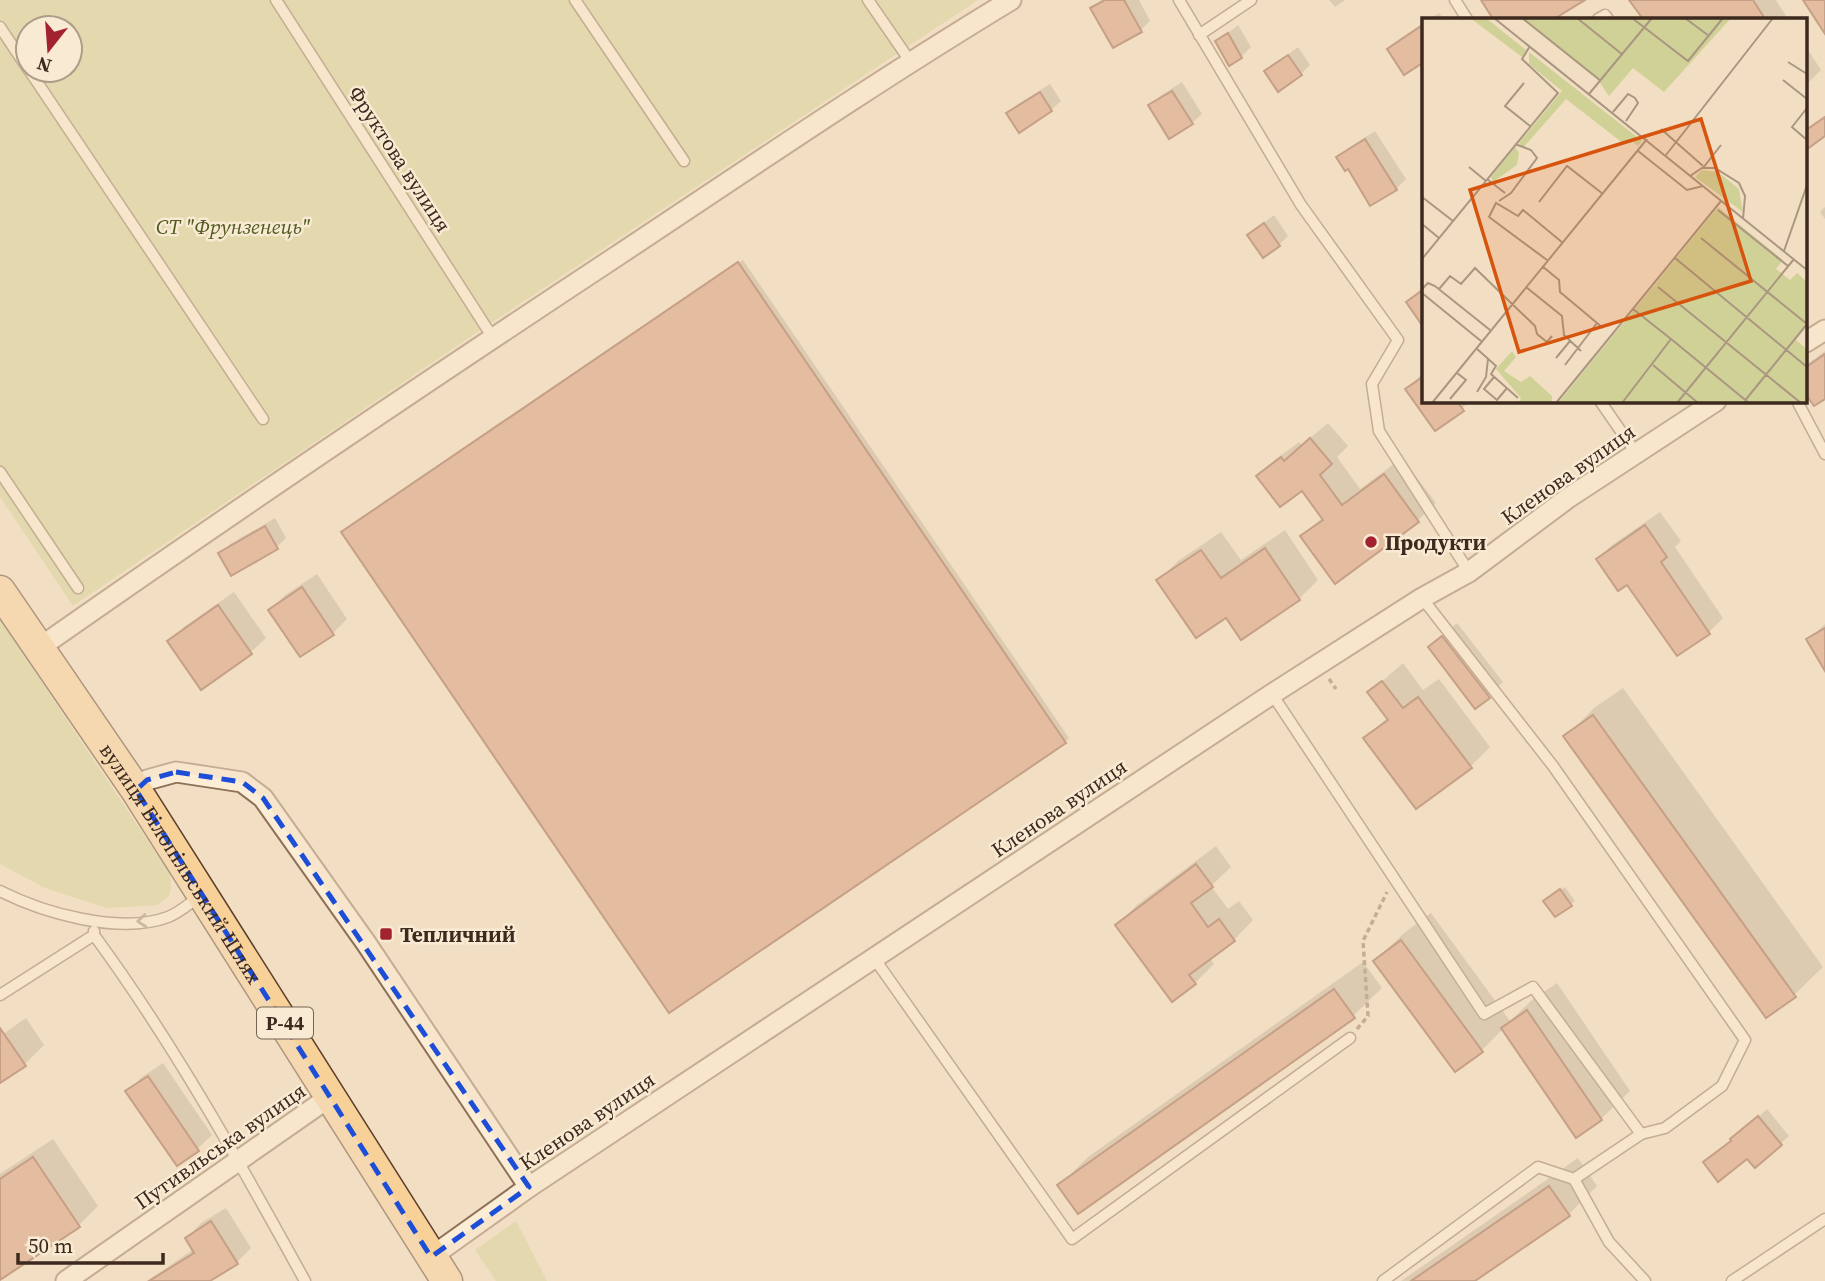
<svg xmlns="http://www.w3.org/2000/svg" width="1825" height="1281" viewBox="0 0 1825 1281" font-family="'Source Serif 4',serif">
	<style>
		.green { fill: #d0d196; fill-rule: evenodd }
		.shadow { fill: #0003 }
		.building { fill: #d39476; stroke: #8f553c; stroke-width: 2 }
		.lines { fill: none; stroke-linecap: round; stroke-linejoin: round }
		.service-casing { stroke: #8e7058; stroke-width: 13 }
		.minor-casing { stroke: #8e7058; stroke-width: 23 }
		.primary-casing { stroke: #5b3e2c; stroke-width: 33 }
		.path { stroke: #8e7058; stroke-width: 3.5; stroke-dasharray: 5 3.5; stroke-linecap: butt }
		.service { stroke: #fcedd7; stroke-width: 10 }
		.minor { stroke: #fcedd7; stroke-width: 19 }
		.primary { stroke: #f8d198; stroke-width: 30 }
		.oneway { stroke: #9c8b7a }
		.marked { fill: none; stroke: #1d4ed8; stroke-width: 5; stroke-dasharray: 14 9; stroke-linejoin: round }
		.poi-dot { fill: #a2232f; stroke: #f8ead3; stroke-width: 2.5 }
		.labels { text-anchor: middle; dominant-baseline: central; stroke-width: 5; stroke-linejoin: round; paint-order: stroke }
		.shield { fill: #f8ead3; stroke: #756354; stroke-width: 2 }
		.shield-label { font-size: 19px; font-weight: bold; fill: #3d291d }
		.street-label { font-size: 21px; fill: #3d291d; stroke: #f8ead3 }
		.park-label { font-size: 21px; font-style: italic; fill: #525b22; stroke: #f8ead3 }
		.poi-label { font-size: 21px; font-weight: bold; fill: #3d291d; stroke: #f8ead3; text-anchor: start }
		.inset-road { fill: none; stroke: #aa9681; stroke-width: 2 }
		.view { fill: #d7540e; fill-opacity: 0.15; stroke: #d7540e; stroke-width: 3.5 }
		.inset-edge { fill: none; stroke: #3d291d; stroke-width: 3.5 }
	</style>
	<rect width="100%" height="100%" fill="#f2dfc3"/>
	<g class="green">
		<path d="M0,0H978L485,327L73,606L0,497ZM28,28H70V70H28Z"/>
		<path d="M0,620L170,874L171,889L169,896L157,905L107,908L45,888L0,864Z"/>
		<path d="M516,1221L547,1281H496L475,1250Z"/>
	</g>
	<g class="shadow">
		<path d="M1101,0H1139L1150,21L1141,30L1114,46L1092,8Z"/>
		<path d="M1329,0H1345L1335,7Z"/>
		<path d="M1719,0H1776L1788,19H1731Z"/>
		<path d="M1439,13L1444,19H1430Z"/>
		<path d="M1424,23V59L1405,73L1389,50L1398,40Z"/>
		<path d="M1238,25L1251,47L1241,57L1230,63L1217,42Z"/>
		<path d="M1298,47L1310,65L1301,74L1266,71Z"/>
		<path d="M1806,47L1821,70L1806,85Z"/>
		<path d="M1182,82L1202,114L1192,123L1170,137L1150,106L1160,96Z"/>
		<path d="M1050,84L1061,101L1051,110L1008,114L1018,104Z"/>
		<path d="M1825,116V134L1806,147V129Z"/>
		<path d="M1375,131L1406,179L1396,189L1371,204L1348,167L1339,157L1348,148Z"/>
		<path d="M1825,207V219L1820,212Z"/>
		<path d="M1274,215L1288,236L1279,245L1249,235Z"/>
		<path d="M743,260L1069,738L1065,742L347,528Z"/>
		<path d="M1424,286V325L1408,302Z"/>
		<path d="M1825,351V397L1814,404L1806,392V365Z"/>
		<path d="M1424,372V401H1471L1435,429L1407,389Z"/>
		<path d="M1328,423L1348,446L1337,457L1360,489L1402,458L1436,503L1418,520L1336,581L1302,536L1323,517L1302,489L1259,476L1276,459L1299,442L1302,445Z"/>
		<path d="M1660,512L1681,541L1675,547L1723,618L1709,632L1677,654L1628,582L1598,559L1612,545Z"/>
		<path d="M275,518L286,538L277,547L220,554L230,544Z"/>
		<path d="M1285,530L1318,580L1299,599L1226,616L1159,580L1178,561L1221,532L1241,560Z"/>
		<path d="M317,574L347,619L333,633L271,610L285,595Z"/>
		<path d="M234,592L266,638L251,652L201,687L169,641L184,627Z"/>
		<path d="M1457,623L1503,682L1476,706L1430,647Z"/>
		<path d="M1825,624V668L1808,640Z"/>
		<path d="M1403,663L1423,690L1439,679L1490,747L1471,766L1365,738L1388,717L1370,692Z"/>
		<path d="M1623,688L1823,967L1794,995L1566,737L1594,708Z"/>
		<path d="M1216,846L1231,867L1211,886L1228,909L1239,901L1253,920L1234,940L1210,958L1214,964L1195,983L1117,925L1137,905Z"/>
		<path d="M1565,887L1575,901L1570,905L1550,897Z"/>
		<path d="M1431,913L1510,1021L1532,1000L1557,983L1630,1091L1601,1119L1503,1029L1482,1050L1455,1070L1375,961L1404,933Z"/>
		<path d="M1363,962L1382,988L1353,1016L1059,1186L1088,1157Z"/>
		<path d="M26,1018L44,1045L25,1064L0,1081V1036Z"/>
		<path d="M163,1063L212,1135L197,1149L128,1091L142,1077Z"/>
		<path d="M1767,1109L1789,1136L1755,1166L1733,1140Z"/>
		<path d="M53,1139L98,1206L79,1225L0,1278V1174Z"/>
		<path d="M1578,1158L1597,1186L1569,1214L1472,1281H1401Z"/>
		<path d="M226,1208L251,1248L236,1263L207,1281H147L194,1249L187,1238L201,1223Z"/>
	</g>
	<g class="building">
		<path d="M1105,0H1124L1142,32L1113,48L1090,8Z"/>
		<path d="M1481,0H1585L1554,19H1493Z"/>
		<path d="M1629,0H1753L1765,19H1643Z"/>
		<path d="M1803,0H1825V34Z"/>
		<path d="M1424,24V62L1404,75L1387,49Z"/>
		<path d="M1228,33L1242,58L1229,66L1215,41Z"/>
		<path d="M1288,55L1302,75L1278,92L1264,71Z"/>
		<path d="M1172,91L1193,124L1169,139L1148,105Z"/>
		<path d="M1040,92L1052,111L1019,133L1006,113Z"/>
		<path d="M1825,117V136L1806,150V130Z"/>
		<path d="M1365,139L1397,190L1370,206L1348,169L1345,171L1336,157Z"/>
		<path d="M1264,223L1280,246L1263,258L1247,235Z"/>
		<path d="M738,262L1066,743L669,1013L341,532Z"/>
		<path d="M1424,289V328L1406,302Z"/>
		<path d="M1825,354V399L1814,406L1806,395V367Z"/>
		<path d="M1424,376V401H1457L1464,411L1435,431L1405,389Z"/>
		<path d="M1310,438L1332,464L1320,475L1342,505L1384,474L1419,522L1335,584L1300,536L1323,520L1302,491L1280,507L1256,476L1281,457L1284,461Z"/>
		<path d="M1645,525L1667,557L1661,562L1710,634L1677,656L1627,585L1618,591L1596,559Z"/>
		<path d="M265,526L278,549L231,576L218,553Z"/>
		<path d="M1265,548L1300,600L1241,640L1226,618L1196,638L1156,580L1201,550L1221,578Z"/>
		<path d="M302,587L334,635L300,657L268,610Z"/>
		<path d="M218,605L252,654L201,690L167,641Z"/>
		<path d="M1825,628V671L1806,639Z"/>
		<path d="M1442,636L1490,698L1475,709L1428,647Z"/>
		<path d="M1382,681L1403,708L1418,697L1472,768L1416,809L1363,738L1388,720L1367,692Z"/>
		<path d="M1593,715L1796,997L1766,1018L1563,736Z"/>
		<path d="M1196,864L1213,887L1191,903L1208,927L1219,919L1235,941L1189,975L1196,984L1172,1002L1115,925Z"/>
		<path d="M1560,889L1572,906L1555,917L1543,901Z"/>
		<path d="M1401,940L1483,1052L1455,1072L1373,961Z"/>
		<path d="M1334,989L1355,1018L1078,1214L1057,1185Z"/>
		<path d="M1527,1010L1602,1120L1576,1138L1501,1028Z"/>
		<path d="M0,1028L26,1066L0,1083Z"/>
		<path d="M148,1076L199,1151L177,1166L125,1091Z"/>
		<path d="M1758,1116L1782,1145L1755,1168L1747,1159L1718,1182L1703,1162L1731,1141L1730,1139Z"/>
		<path d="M33,1157L80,1227L0,1280V1179Z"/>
		<path d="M1549,1186L1570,1216L1475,1281H1411Z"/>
		<path d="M211,1221L238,1264L210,1281H149L194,1253L185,1238Z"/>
	</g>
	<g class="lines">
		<g class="service-casing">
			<g id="service">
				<path d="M276,0L493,338"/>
				<path d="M575,0L684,161"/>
				<path d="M868,0L910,61"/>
				<path d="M1179,0L1301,205L1398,340L1372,384L1379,431L1469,572"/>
				<path d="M1455,0L1467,19"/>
				<path d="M1598,19L1605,15L1608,19"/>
				<path d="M0,27L28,69"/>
				<path d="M1199,35L1251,0"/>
				<path d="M29,70L263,419"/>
				<path d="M1600,401L1636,453"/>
				<path d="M1797,401L1825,454"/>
				<path d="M0,472L78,588"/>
				<path d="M1272,694L1484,1014L1533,987L1641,1134L1665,1128L1722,1086L1745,1040L1553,766L1422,598"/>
				<path d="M0,891C43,913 120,935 168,917C179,913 190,903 199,897"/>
				<path d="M94,935C174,1044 240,1163 305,1281"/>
				<path d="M874,958L1072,1239L1350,1038"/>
				<path d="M0,995L94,935V931"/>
				<path d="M1574,1179L1609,1242L1645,1281"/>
				<path d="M1383,1281L1538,1167L1574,1179L1641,1134"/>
				<path d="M1732,1281L1825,1219"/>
			</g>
		</g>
		<g class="minor-casing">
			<g id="minor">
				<path d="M1806,342L1825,330"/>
				<path d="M39,648C230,514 423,384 617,256C748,169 877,81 1011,0"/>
				<path d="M136,790L147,780L176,772L242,782L263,798L366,943L529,1187"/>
				<path d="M431,1257L529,1187L1272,694L1422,598L1469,572L1568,498L1716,401"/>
				<path d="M66,1281L331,1096"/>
			</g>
		</g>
		<g class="primary-casing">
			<g id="primary">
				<path id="s1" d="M0,591L136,790L447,1281"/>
			</g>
		</g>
		<g class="path">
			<path d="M1329,679L1336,689"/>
			<path d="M1357,1029L1368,1016L1363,941L1387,892"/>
		</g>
		<use href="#service" class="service"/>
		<use href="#minor" class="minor"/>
		<use href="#primary" class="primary"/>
	</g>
	<defs><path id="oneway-chevron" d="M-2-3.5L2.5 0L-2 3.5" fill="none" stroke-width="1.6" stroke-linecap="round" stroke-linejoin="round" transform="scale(1.75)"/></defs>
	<use class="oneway" href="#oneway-chevron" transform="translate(142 921) rotate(175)"/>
	<path d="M0 0H1825V1281H0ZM176,772L242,782L263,798L529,1187L431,1257L136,790L147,780Z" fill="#f2dfc3" fill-opacity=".55" fill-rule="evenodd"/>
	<path class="marked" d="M176,772L242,782L263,798L529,1187L431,1257L136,790L147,780Z"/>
	<g class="poi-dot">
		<circle cx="1371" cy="542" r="7"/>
		<rect x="379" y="927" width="14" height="14" rx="3.5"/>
	</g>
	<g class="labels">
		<rect class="shield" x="257" y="1007.5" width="56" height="31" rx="5"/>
		<g class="shield-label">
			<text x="285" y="1023">Р-44</text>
		</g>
		<g class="street-label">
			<text transform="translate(400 159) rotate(57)">Фруктова вулиця</text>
			<text transform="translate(1568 474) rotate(-35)">Кленова вулиця</text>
			<text transform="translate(1059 808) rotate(-34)">Кленова вулиця</text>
			<text stroke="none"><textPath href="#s1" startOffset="327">вулиця Білопільський Шлях</textPath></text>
			<text transform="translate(587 1121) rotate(-34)">Кленова вулиця</text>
			<text transform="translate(220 1146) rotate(-35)">Путивльська вулиця</text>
		</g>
		<g class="park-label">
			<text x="233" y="226">СТ "Фрунзенець"</text>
		</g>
		<g class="poi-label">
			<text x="1385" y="542">Продукти</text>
			<text x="400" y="934">Тепличний</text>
		</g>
	</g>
	<g transform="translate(1422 18)">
		<rect width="385" height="385" fill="#f2dfc3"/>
		<path d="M48,0H64L104,32L100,39ZM99,0H309L242,74L211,50L187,78L176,62ZM107,34L220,123L216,128L208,121L202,126L144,81L101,130L97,125L140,73L107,46ZM93,129L97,135L95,147L71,164L69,159ZM280,152L296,154L317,171L321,194L273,159ZM296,189L361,242L354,251L368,262L375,255L385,264V308L374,322L385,331V385H136ZM90,333L94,339L82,353L99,364L108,358L130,378V385H96L99,380L74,351Z" fill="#d0d196"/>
		<path class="inset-road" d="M72,0L385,252M100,0L179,63M155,0L201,37M210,0L266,43L301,0M263,0L287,18M366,44L385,56M361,62L385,81M102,65L83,88L108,108M167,76L230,0M385,90L370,109L385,122M191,94L206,76L213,80L216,85L204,103M239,111L281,148M216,133L265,172L281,168M244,137L351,0M47,149L64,163M281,150L299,127M268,158L280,150H293L317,165L323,178L321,201M65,161L83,175M0,179L31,203M77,183L89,175L115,140L109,132L93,126M117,184L145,148L181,176M296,192L366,248M0,206L17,220M279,220L385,306M362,233L385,167M253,240L385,349M0,241L136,75L100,41L108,28M125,242L67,199L74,185L96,198L101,192L141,225M120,248L137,262L138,274L181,310M104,269L140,298L142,317L159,333M236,269L379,385M0,271L6,265L13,268L68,312M17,271L28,258L39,266L53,250L113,308L115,316L125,324L130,318M0,275L59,323M249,321L327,385M54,330L74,348L69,356L96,380M134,340L148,323M143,347L175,305M231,347L276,385M72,359L62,371L75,382L85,370M55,374L64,359L66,341M28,381L44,362L35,355M10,385L225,121M134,385L299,183M200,385L249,321L211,291M255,385L372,241M321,385L385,306"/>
		<path class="view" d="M279,101L329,263L97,334L48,172Z"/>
		<rect width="385" height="385" class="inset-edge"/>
	</g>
	<g transform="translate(49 49) rotate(197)"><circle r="33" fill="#f8ead3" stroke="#ad9d8a" stroke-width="2"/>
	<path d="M0-5L12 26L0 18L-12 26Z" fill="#a2232f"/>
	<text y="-10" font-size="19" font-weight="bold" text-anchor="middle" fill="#3d291d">N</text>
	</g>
	<path d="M18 1253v10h145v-10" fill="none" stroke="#3d291d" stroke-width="3.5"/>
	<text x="28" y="1253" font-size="21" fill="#3d291d" stroke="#f8ead3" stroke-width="5" paint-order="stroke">50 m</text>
</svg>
